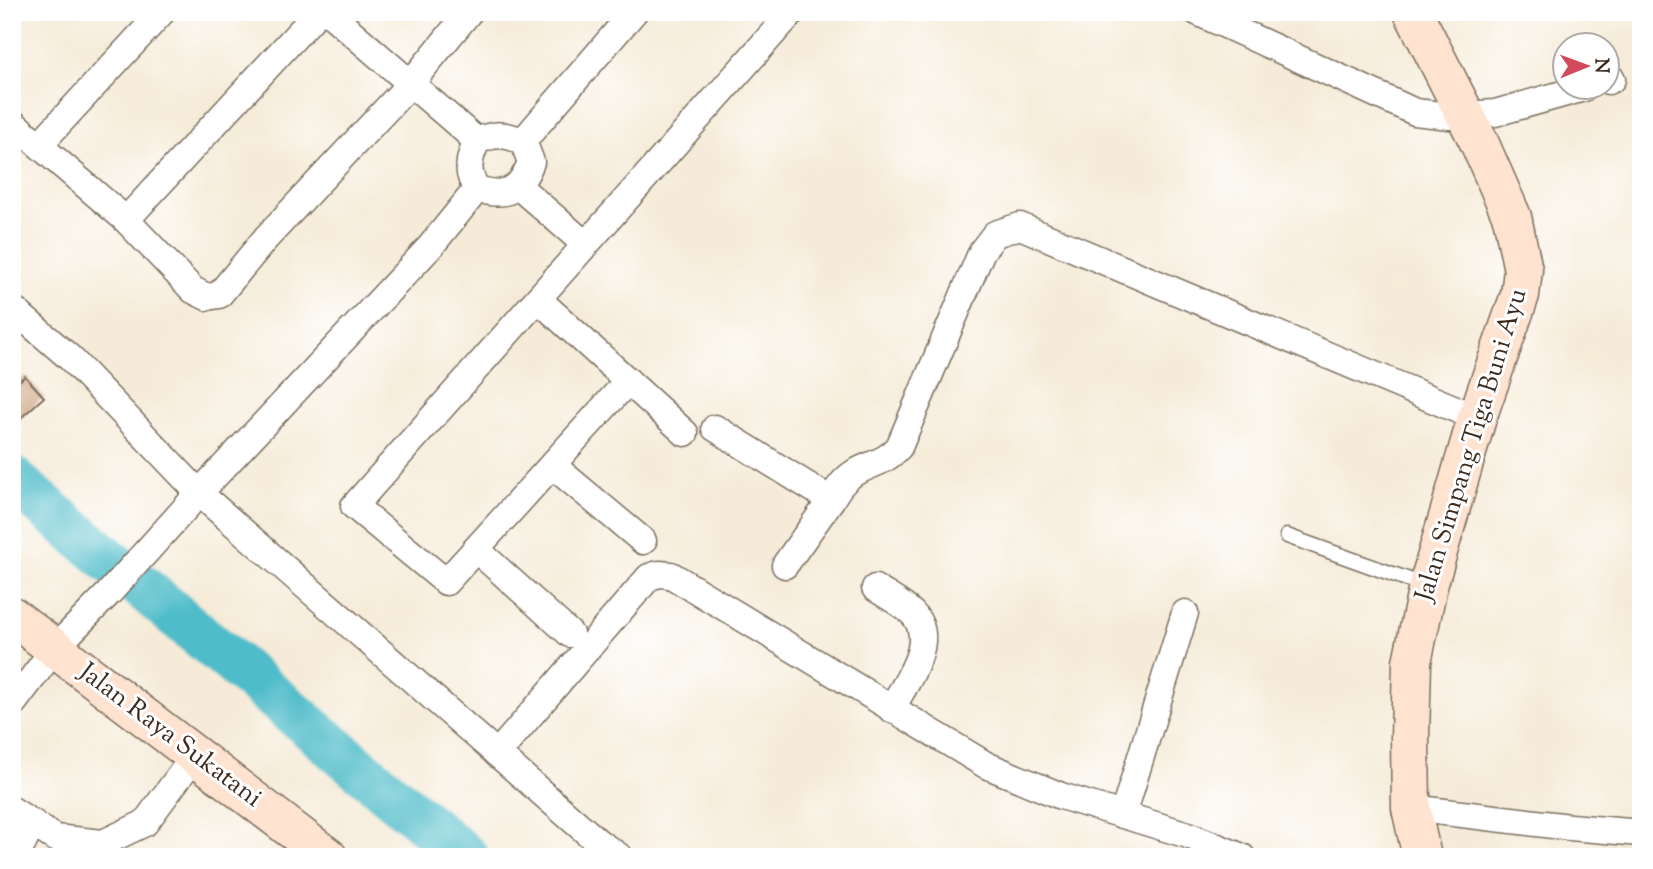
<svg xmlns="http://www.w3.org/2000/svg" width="1653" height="869" viewBox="0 0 1653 869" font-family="'Sorts Mill Goudy',serif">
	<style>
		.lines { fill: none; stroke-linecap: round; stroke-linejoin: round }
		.river { stroke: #4fbcc9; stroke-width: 46 }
		.building { fill: #cb9e76 }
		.service-casing { stroke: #7c6e5f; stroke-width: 17 }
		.minor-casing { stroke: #7c6e5f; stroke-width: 29 }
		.secondary-casing { stroke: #7c6e5f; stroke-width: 41 }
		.service { stroke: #fff; stroke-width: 14 }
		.minor { stroke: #fff; stroke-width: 26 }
		.secondary { stroke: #fee3d1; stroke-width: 38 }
		.labels { text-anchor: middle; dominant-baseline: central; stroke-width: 6; stroke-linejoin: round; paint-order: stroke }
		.street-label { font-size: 26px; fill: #3b2a1e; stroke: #fff }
	</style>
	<rect width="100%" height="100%" fill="#fff"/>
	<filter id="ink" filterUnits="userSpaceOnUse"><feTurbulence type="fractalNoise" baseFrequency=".0143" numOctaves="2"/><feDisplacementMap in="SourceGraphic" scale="14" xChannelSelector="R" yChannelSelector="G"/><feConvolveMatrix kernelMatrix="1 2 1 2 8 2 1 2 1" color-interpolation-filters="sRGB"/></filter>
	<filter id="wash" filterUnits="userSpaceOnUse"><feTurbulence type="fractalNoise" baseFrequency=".00686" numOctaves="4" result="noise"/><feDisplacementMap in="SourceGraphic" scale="28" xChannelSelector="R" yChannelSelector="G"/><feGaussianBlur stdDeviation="1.57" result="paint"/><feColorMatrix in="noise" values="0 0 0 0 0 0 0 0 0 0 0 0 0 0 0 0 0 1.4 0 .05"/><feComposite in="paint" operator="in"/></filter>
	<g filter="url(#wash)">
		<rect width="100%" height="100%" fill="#f5ebd8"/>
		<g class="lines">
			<path class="river" d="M12,479L466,857"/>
		</g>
		<g id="blocks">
			<path class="building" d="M25,376L44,397L12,426V387Z"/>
		</g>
	</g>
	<g filter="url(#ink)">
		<use href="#blocks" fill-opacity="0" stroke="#7c6e5f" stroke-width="2"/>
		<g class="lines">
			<g class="service-casing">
				<path id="service" d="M1287,536L1426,586"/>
			</g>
			<g class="minor-casing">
				<g id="minor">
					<path d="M1197,12L1415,112L1450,116L1495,113L1584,88"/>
					<path d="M1608,81L1612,79"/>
					<path d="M12,122L126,220L318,12"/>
					<path d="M477,141C495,133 505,134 523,141"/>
					<path d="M40,144L162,12"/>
					<path d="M518,186L585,244"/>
					<path d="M477,189C506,198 520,191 531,162L523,141L634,12"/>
					<path d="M126,220L193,290L207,297L219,295L266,238L410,84L469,12"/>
					<path d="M538,299L685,433"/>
					<path d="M12,308L70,358L199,493L598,842L620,857"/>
					<path d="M628,381L446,582L354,506L792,12"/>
					<path d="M715,428L831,500C837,490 843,480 854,473C870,464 886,462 899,447L982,251L995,234L1020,226L1477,418"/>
					<path d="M552,465L643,541"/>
					<path d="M476,549L570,634"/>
					<path d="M785,565L831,500"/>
					<path d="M875,588C887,596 901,603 912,613C939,640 905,684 891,709"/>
					<path d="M12,705L55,648L109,593L199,493L430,247L477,189C465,172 469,158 477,141L328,12"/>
					<path d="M497,754L649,577L659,574L671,575L986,765L1061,796L1188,835L1242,857"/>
					<path d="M1411,808L1570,827L1641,833"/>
					<path d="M12,810L55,838L103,843L145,823L195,755"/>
					<path d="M1123,815L1185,613"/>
					<path d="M16,857L33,823"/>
				</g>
			</g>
			<g class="secondary-casing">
				<g id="secondary">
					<path d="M1413,12L1479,142L1512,217L1523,270L1520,295L1477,418L1428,586L1412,662L1410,738L1411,808L1422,857"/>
					<path d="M12,616L328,857"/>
				</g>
			</g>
			<use href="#service" class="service"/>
			<use href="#minor" class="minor"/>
			<use href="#secondary" class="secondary"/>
		</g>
	</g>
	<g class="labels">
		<g class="street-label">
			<text transform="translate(1472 445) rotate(-73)">Jalan Simpang Tiga Buni Ayu</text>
			<text transform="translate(170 736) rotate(37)">Jalan Raya Sukatani</text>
		</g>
	</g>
	<rect width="1653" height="869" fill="none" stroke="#fff" stroke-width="42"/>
	<g transform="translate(1586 66) rotate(89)"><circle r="33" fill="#ffffff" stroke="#b1aaa5" stroke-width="2"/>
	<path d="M0-5L12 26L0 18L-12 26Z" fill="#d1495b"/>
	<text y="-10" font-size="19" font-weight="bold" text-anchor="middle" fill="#3b2a1e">N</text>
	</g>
</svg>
